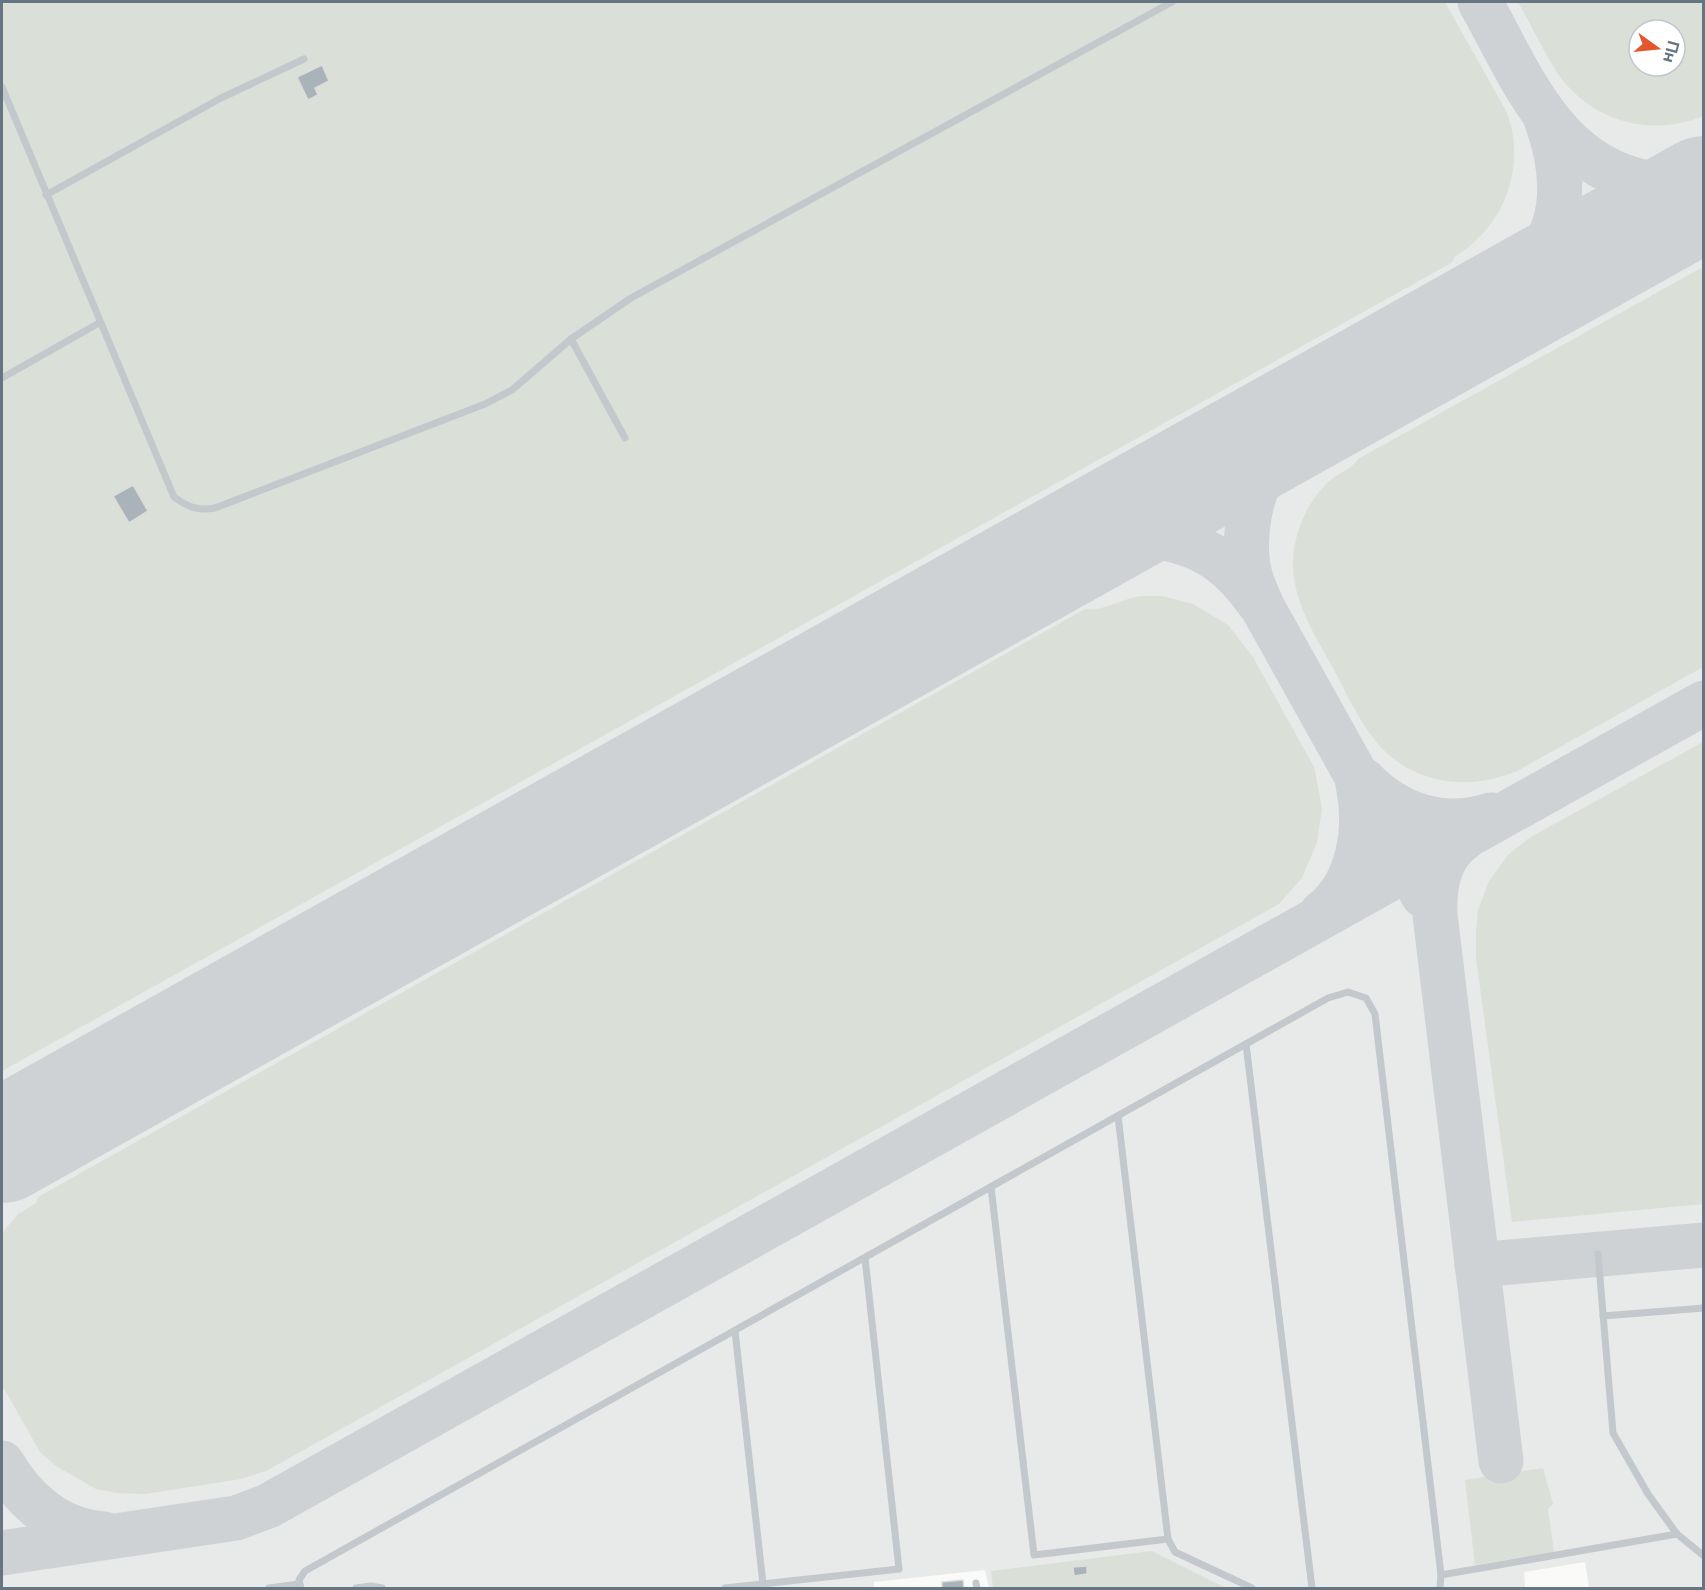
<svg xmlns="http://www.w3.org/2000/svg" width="1705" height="1590" viewBox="0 0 1705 1590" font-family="Inter,sans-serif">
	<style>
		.built { fill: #e8e9e9; fill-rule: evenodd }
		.green { fill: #dadfd7; fill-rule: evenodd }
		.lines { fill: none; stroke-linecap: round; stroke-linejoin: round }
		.taxiway { stroke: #ced2d4; stroke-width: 45 }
		.runway { stroke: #ced2d4; stroke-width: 114 }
		.building { fill: #aab3b9; stroke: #dcdcda; stroke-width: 1.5 }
		.service { stroke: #c3c8cc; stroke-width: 7 }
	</style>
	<rect width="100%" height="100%" fill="#fafaf8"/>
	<path class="built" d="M2,2H1703V1588H1589L1585,1562L1524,1572L1525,1588H989L985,1570L874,1582V1588H2ZM1639,30H1675V66H1639Z"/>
	<g class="green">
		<path d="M2,2H1445L1506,111C1528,165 1504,228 1454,257L1453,262L2,1071Z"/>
		<path d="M1518,2H1703V116C1650,138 1589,121 1556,71C1542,49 1531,24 1518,2ZM1639,30H1675V66H1639Z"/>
		<path d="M1703,267V667L1517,771C1465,793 1405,783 1371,735C1356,715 1345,690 1333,668C1311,628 1286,591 1295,544C1300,519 1313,494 1333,478C1342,472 1352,468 1358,459Z"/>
		<path d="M1142,596H1162L1193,604L1228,625L1253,657L1314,767L1322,808L1317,842L1302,878L1279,904L266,1471L241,1479L145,1494L117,1493L96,1489L56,1466L40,1452L2,1385V1233L18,1214L36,1203L38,1197L1085,609C1103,612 1123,598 1142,596Z"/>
		<path d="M1703,742V1204L1512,1222L1476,958V933L1478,910L1489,881L1508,855L1529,838Z"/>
		<path d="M1543,1468L1553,1504L1548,1509L1554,1552L1475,1565L1465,1480Z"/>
		<path d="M1152,1551L1226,1588H993L991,1571Z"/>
	</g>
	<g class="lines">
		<g class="taxiway">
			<path d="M1480,2C1519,71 1551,158 1635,180C1657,186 1681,189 1704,183"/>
			<path d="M1491,312C1555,254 1577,204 1546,119"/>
			<path d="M1328,404C1312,418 1294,431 1280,447C1255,475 1244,521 1247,557C1248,576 1256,593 1264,610L1423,895"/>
			<path d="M1071,547C1114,528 1178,532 1217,559C1234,571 1247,586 1259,603"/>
			<path d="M1363,780C1398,816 1443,830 1491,815"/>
			<path d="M1464,838C1438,856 1434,887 1435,915L1501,1461"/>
			<path d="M1322,913C1360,883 1367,828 1358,784"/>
			<path d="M1477,1265L1704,1245"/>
			<path d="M2,1463C24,1501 58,1531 104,1534"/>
			<path d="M2,1553L236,1518L268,1506L1704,703"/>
		</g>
		<path class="runway" d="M2,1146L1704,193"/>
	</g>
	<g class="building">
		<path d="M322,65L329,81L315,88L318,95L308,100L297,77Z"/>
		<path d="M133,485L148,511L129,523L113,496Z"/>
		<path d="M1087,1566V1574L1074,1576L1073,1567Z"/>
		<path d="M963,1580L964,1588H942V1582Z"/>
	</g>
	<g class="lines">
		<g class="service">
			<path d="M2,87L174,497C188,507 197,511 215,508L485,404L512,390L571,339L631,298L1172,2"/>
			<path d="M46,195L221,98L304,59"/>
			<path d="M571,339L625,438"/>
			<path d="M2,378L99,323"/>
			<path d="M1246,1044L1312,1588"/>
			<path d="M1118,1116L1168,1539L1175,1552L1252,1588"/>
			<path d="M991,1187L1034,1555L1168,1539"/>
			<path d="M1598,1254L1613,1433L1648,1494L1677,1534L1704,1556"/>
			<path d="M1603,1316L1704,1308"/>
			<path d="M735,1331L763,1584"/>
			<path d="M1441,1575L1677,1534"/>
			<path d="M976,1583L977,1588"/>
			<path d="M269,1588L299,1584"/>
			<path d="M301,1588L299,1580L305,1571L1328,998L1348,992L1366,998L1375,1014L1441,1575L1440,1588"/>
			<path d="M356,1588L371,1586L382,1588"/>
			<path d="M725,1588L899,1569L865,1258"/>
		</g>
	</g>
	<rect width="1705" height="1590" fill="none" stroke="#657683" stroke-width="6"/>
	<g transform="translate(1657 48) rotate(105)"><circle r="28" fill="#ffffff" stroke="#c1c8cd" stroke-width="1.5"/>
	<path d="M0-4.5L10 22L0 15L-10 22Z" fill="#e4572e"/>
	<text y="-9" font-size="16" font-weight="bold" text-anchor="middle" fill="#657683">Пн</text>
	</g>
</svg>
